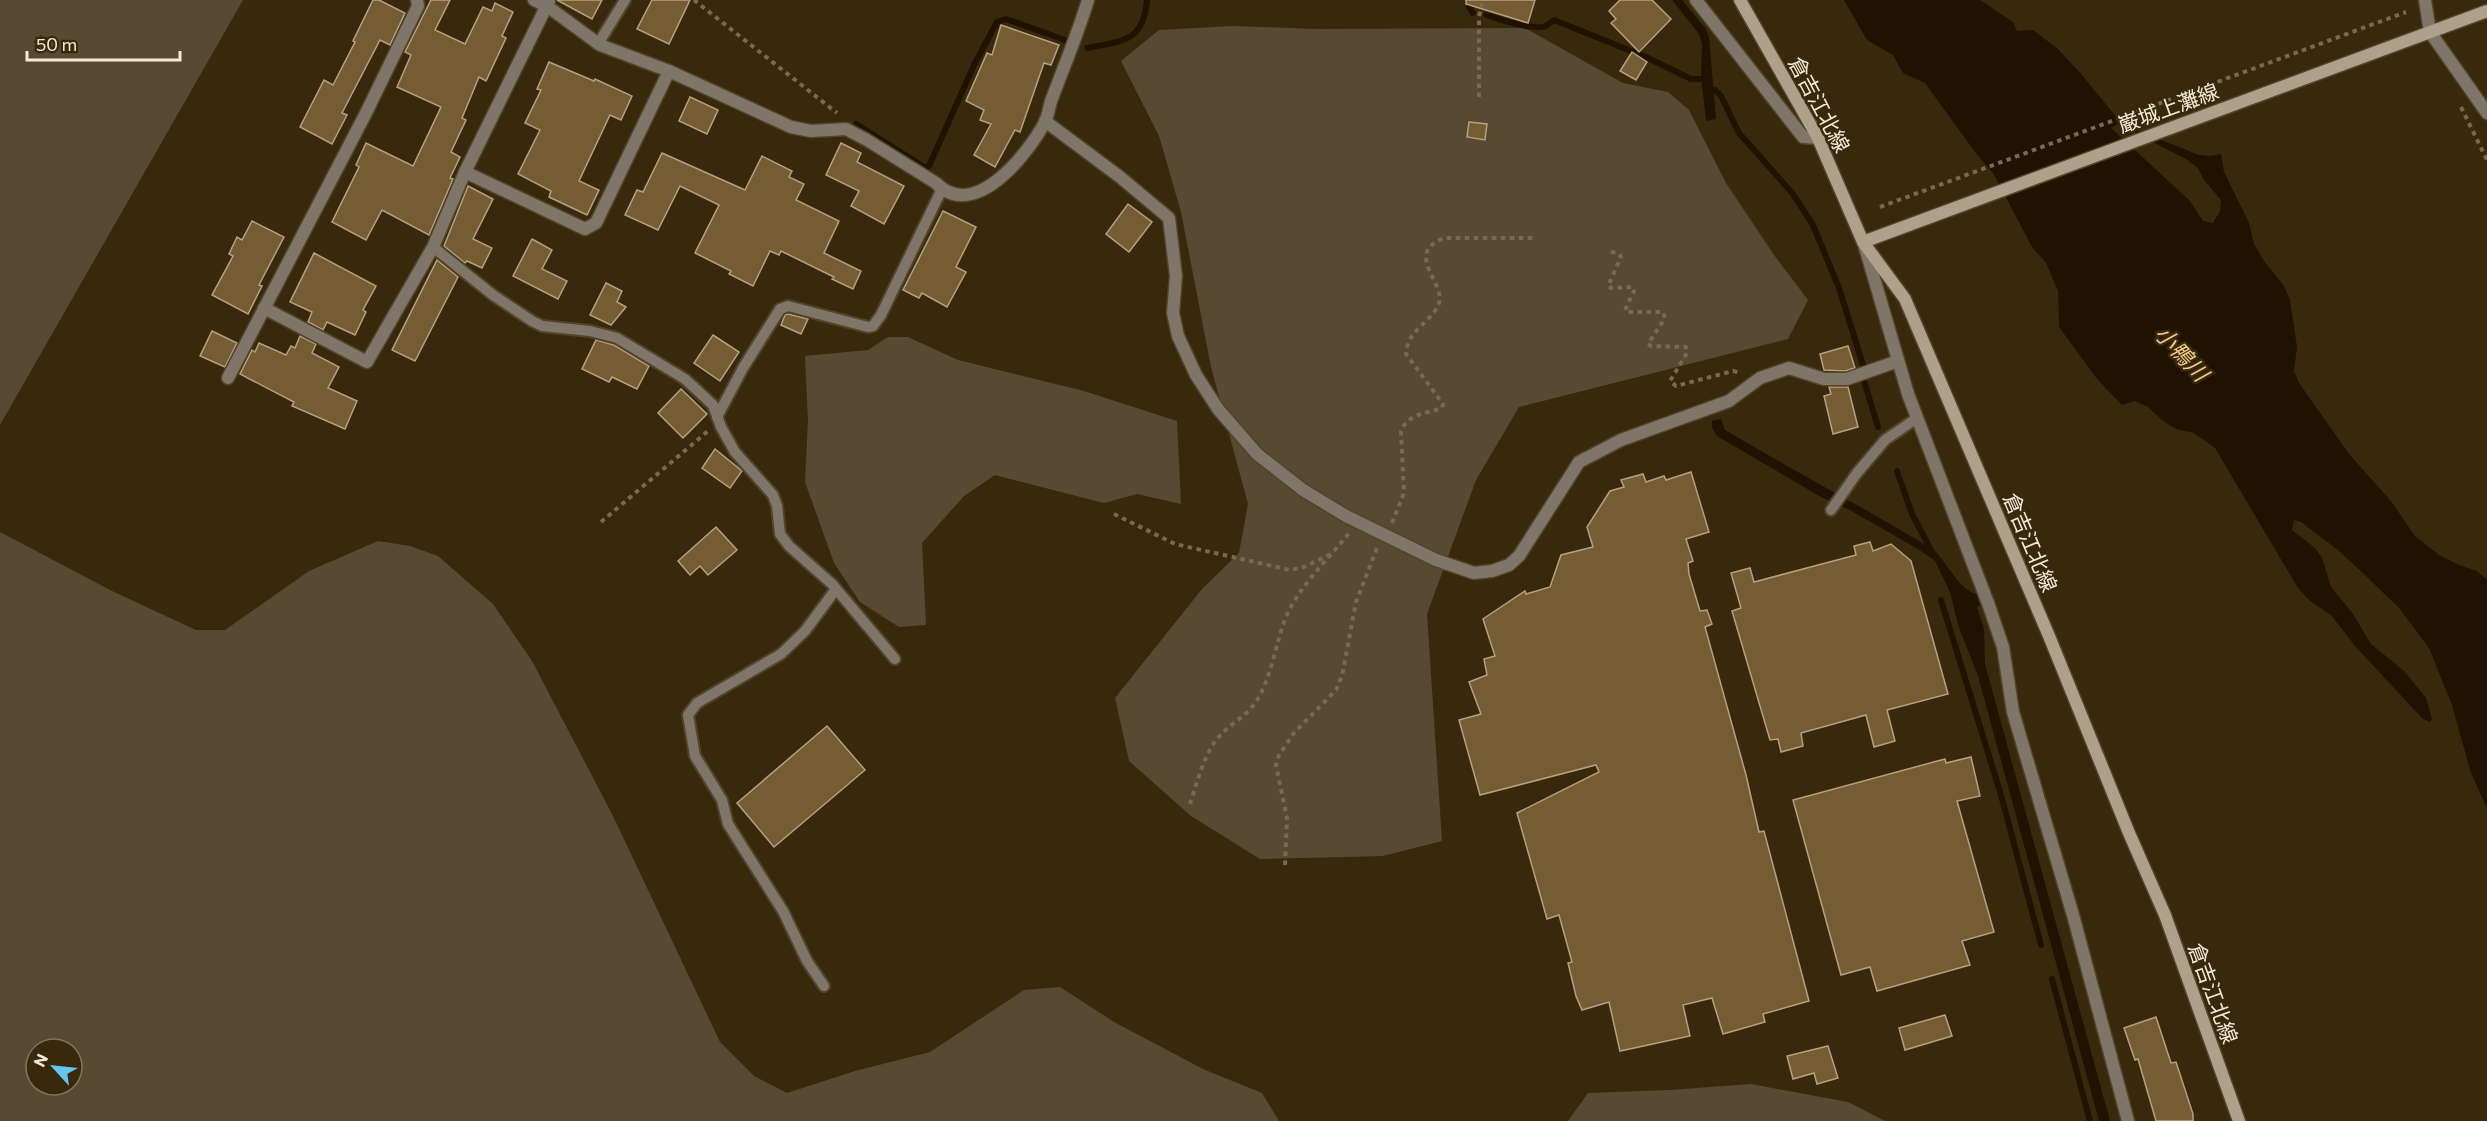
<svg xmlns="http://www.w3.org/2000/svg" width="2487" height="1121" viewBox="0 0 2487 1121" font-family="Commissioner,'Noto Sans JP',sans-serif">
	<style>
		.green { fill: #584932; fill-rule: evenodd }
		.water { fill: #1f1200; fill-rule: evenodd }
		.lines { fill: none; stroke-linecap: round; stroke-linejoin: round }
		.stream { stroke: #1f1200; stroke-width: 6 }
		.building { fill: #765c32; stroke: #b5a181; stroke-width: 1.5 }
		.service-casing { stroke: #534429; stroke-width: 14 }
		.minor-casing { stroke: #534429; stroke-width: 15 }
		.secondary-casing { stroke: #534429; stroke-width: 15 }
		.path { stroke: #786950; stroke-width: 4; stroke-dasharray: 4.5 4.5; stroke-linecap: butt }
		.service { stroke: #7f7669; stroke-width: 10 }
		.minor { stroke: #7f7669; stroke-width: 12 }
		.secondary { stroke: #aea08b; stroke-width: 12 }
		.labels { text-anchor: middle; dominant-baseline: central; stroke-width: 5; stroke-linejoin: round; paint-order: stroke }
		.street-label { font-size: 21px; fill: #f5eada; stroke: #39290c }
		.water-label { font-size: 22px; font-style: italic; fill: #f5ca87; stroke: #39290c }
	</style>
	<rect width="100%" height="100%" fill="#39290c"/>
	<g class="green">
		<path d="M0,0H243L0,425Z"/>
		<path d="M1232,26L1316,29L1525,28L1623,83L1668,92L1689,110L1726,183L1774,255L1808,300L1788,339L1519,407L1476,480L1427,614L1442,841L1383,856L1260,859L1191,816L1129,761L1115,698L1202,589L1239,553L1248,504L1211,367L1181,212L1159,136L1121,61L1159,30Z"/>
		<path d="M888,337H908L958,360L1084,391L1177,421L1181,504L1137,494L1104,503L995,475L964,496L922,543L926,625L899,627L860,602L834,563L805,482L808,421L805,356L868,350Z"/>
		<path d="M0,532L112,591L196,630H225L309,571L378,541L410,546L438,556L493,604L532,661L613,816L720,1042L754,1076L787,1093L855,1071L930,1052L1024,990L1060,987L1114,1022L1203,1069L1262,1093L1279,1121H0ZM36,1049H72V1085H36Z"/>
		<path d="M1751,1084L1848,1102L1885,1121H1568L1588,1093L1670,1090Z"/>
	</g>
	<g class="water">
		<path d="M1672,0H1682L1706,29L1709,37L1716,119L1706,121L1701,75L1702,44L1699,34Z"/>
		<path d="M1844,0H1980L2013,22L2017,31L2033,30L2058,49L2082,75L2122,124L2199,155L2210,156L2221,154L2224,172L2249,223L2254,244L2264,261L2284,286L2290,300L2297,347L2294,371L2299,383L2349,454L2391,501L2414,535L2439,555L2459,565L2477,571L2487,580V808L2471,773L2452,705L2429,648L2399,608L2365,575L2338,550L2301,522L2294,520L2292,530L2315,548L2322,558L2331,587L2353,614L2371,644L2404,671L2426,698L2432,719L2430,722L2423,719L2355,646L2331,615L2310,601L2298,588L2215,448L2194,433L2176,429L2163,421L2148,407L2135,401L2122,405L2097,379L2059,327L2058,291L2046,263L2032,247L1993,173L1978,156L1925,83L1903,73L1893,55L1867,40ZM2118,124L2186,159L2198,168L2204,180L2221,200L2220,211L2213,223L2203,221L2190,201L2111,128Z"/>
		<path d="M1721,419L1725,430C1794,471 1865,508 1934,550C1948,564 1958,588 1976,594L1980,605L1977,607L1984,629L1985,664L2110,1121H2099L1978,676L1958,625L1950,592L1935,561L1918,549L1848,509L1821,497L1717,436L1712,428V421Z"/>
	</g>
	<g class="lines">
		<g class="stream">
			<path d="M1473,0L1469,7L1473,13"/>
			<path d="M1486,15C1499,19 1533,31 1546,26C1549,24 1551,22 1554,20L1646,57L1691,79H1700"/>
			<path d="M1087,48C1122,41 1144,42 1147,0"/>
			<path d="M1715,90L1721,96L1739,133L1793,194L1813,225L1839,288L1863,365"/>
			<path d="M856,124L924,167L929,166L974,65L997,22L1006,19L1065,40"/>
			<path d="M1864,381L1878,427"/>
			<path d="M1897,471L1912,514L1932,552"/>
			<path d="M1941,600L2001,795L2041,945"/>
			<path d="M2052,979L2090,1121"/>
		</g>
	</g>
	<g class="building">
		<path d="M373,0H379L405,13L390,45L380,40L342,113L347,115L332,144L300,127L324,80L333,85L355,42L353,41Z"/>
		<path d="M431,0H450L435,30L465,44L483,7L492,11L495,3L513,12L502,36L506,38L486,81L479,77L462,118L466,120L451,152L460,157L450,178L453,179L429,235L382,210L366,240L332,222L359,167L356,165L366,143L413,166L441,107L397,87L411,55L405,52Z"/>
		<path d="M557,0H602L592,19Z"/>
		<path d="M652,0H690L669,44L637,29Z"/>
		<path d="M1466,0H1535L1528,23L1466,4Z"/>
		<path d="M1620,0H1652L1671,19L1639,52L1611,23L1616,19L1609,11Z"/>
		<path d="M1001,25L1059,45L1051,65L1044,63L1020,132L1015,130L995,167L974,155L991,124L980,120L984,110L966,101L987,53L992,55Z"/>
		<path d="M1632,52L1647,62L1636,80L1620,71Z"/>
		<path d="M549,62L594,81L595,79L632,96L621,120L610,115L579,181L599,190L587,215L549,197L551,191L518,174L540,130L525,123L541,90L537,89Z"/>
		<path d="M690,97L718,110L707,134L679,121Z"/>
		<path d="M1469,122L1487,124L1485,140L1467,137Z"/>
		<path d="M841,143L861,153L857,162L904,186L884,224L851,206L859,191L826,175Z"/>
		<path d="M662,153L745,190L762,156L792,171L789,177L804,184L796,200L839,221L824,253L861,271L853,289L832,279L834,277L781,251L779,255L770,251L753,286L729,274L731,271L695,253L719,205L680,186L658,230L625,215L637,190L643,192Z"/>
		<path d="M468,186L493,199L473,239L492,248L482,268L467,261L465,263L444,246Z"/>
		<path d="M1128,204L1152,222L1129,252L1106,234Z"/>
		<path d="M943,211L976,227L956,267L966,272L947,307L922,293L919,298L903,290Z"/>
		<path d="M252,221L284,237L259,285L262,286L248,314L212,295L233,256L229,254L237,237L242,240Z"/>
		<path d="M532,239L552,250L542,269L567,281L558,299L513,276Z"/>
		<path d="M314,253L376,286L363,310L366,312L355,335L327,322L323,330L308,322L312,312L290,302Z"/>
		<path d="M437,260L458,277L415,361L392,350Z"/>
		<path d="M606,283L622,291L617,302L626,307L611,325L590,315Z"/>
		<path d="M788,314L808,319L801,334L781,325L785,315Z"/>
		<path d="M212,331L237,343L225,367L200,356Z"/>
		<path d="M713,335L739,352L720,381L694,363Z"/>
		<path d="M300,336L316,344L312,353L339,367L328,388L357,401L345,429L292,406L294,402L240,374L252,350L255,352L259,343L286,355L291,346L295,348Z"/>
		<path d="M596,340L614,345L649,366L637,389L612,377L609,382L582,369Z"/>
		<path d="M1848,346L1855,368L1845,371L1824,370L1820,354Z"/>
		<path d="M1829,387H1848L1858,427L1833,434L1824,396L1831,394Z"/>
		<path d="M681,389L707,414L683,438L658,413Z"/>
		<path d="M715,449L742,471L730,488L702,468Z"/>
		<path d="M1691,472L1709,532L1686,539L1693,561L1688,563L1689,574L1700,611L1707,610L1712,624L1705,627L1746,775L1759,832L1764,831L1809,1001L1763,1014L1765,1022L1723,1034L1712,998L1683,1005L1690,1036L1620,1051L1609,1002L1582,1010L1576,996L1568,963L1572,962L1559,915L1547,919L1517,813L1599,772L1596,765L1480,795L1459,720L1481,714L1469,682L1487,675L1484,659L1495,656L1483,619L1525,591L1526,594L1550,587L1561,555L1593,547L1587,527L1610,491L1624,487L1621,480L1643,474L1646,482L1664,476L1666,480Z"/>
		<path d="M716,527L737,550L708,575L700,566L690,575L678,561Z"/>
		<path d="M1870,542L1873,551L1891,544L1911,561L1948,694L1887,710L1895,741L1874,747L1866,715L1801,733L1803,746L1781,752L1778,739L1770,740L1732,611L1741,608L1731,573L1750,568L1754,582L1856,555L1854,546Z"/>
		<path d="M827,726L865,770L774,847L737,803Z"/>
		<path d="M1971,757L1980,796L1957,801L1994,932L1962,941L1970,965L1877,991L1870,967L1841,975L1793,800L1945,759L1946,763Z"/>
		<path d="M1945,1015L1952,1036L1905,1050L1899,1028Z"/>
		<path d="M2156,1017L2171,1063L2176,1062L2193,1114V1121H2156L2138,1059L2135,1060L2124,1028Z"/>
		<path d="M1828,1046L1838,1078L1817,1084L1814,1073L1793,1079L1787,1056Z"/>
	</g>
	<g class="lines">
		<g class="service-casing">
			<g id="service">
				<path d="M598,44L625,0"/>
				<path d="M433,247L493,295L532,321L542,326L590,331L617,338L685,379L713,405L721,427L735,452L773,495L777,506L780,534L789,546L832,584L895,659"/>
				<path d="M717,417L743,368L780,309L788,306L868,327L873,326L881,315L942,189"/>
				<path d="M1831,510L1857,473L1885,440L1917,418"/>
				<path d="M824,986L807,961L783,911L728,824L722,800L695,756L688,715L697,703L781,654L805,631L836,589"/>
			</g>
		</g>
		<g class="minor-casing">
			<g id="minor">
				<path d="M534,0L547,6L600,45L669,71L791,127L811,131L846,129L867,140L936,183C974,223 1028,154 1045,122C1049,114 1049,104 1053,96C1065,64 1078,33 1088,0"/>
				<path d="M1696,0L1803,137L1818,138"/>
				<path d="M2425,0L2430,32L2487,113"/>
				<path d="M1045,121L1120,177L1169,218L1176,276L1173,313L1178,336L1196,375L1218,409L1257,454L1303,490L1346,516L1436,560L1474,573L1492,571L1509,565L1519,556L1579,462L1621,440L1729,401L1760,378L1789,368L1824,379H1847L1898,361"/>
				<path d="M465,172L585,229L596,223L669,71"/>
				<path d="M1864,244L1908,394L1988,603L2003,647L2013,712L2073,915L2128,1121"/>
				<path d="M264,308L367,362L433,247L465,172L549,1"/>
				<path d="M228,378L366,113L418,6L417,0"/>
			</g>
		</g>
		<g class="secondary-casing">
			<g id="secondary">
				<path d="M1740,0L1818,138L1863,242L1905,299L2049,636L2129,833L2165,915L2239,1121"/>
				<path d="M1863,242L2487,11"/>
			</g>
		</g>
		<g class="path">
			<path d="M694,0L837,113"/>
			<path d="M1479,97V16L1483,0"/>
			<path d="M2461,107L2487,160"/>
			<path d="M1880,207L2406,12"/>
			<path d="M1611,252L1618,253L1621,257L1608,286L1611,288L1633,287L1634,291L1625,310L1627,312H1663L1665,318L1648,344L1651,346L1686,347L1687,353L1670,381L1676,386L1733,371L1741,373"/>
			<path d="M1114,514L1175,544L1290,570L1304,567L1331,554"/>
			<path d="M601,522L708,431"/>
			<path d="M1392,523L1404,493L1401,431C1409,413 1425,414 1442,408L1443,404L1406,354C1407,329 1432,323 1439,303C1446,283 1403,254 1444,238H1535"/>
			<path d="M1190,804C1197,783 1203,758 1216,740C1229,723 1248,718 1260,695C1273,670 1276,642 1286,617C1300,585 1328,560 1349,533"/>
			<path d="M1285,865L1287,818L1276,765L1279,755L1294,733L1336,690L1342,676L1356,602L1377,548"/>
		</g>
		<use href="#service" class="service"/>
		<use href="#minor" class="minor"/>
		<use href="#secondary" class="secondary"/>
	</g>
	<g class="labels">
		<g class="street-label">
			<text transform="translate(1820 104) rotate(62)">倉吉江北線</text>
			<text transform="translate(2168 107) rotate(-20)">巌城上灘線</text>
			<text transform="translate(2031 542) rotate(67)">倉吉江北線</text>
			<text transform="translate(2214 993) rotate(70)">倉吉江北線</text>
		</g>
		<g class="water-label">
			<text transform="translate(2182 353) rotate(47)">小鴨川</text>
		</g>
	</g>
	<g transform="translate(54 1067) rotate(297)"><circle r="28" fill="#39290c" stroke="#84765e" stroke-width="1.5"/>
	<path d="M0-4.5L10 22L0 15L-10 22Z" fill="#64c5ee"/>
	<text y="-9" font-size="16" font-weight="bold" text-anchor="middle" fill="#f5eada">N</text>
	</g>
	<path d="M27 51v9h153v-9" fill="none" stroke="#f5eada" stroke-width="3"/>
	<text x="36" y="51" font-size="18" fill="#f5eada" stroke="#39290c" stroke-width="4.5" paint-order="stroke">50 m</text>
</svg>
